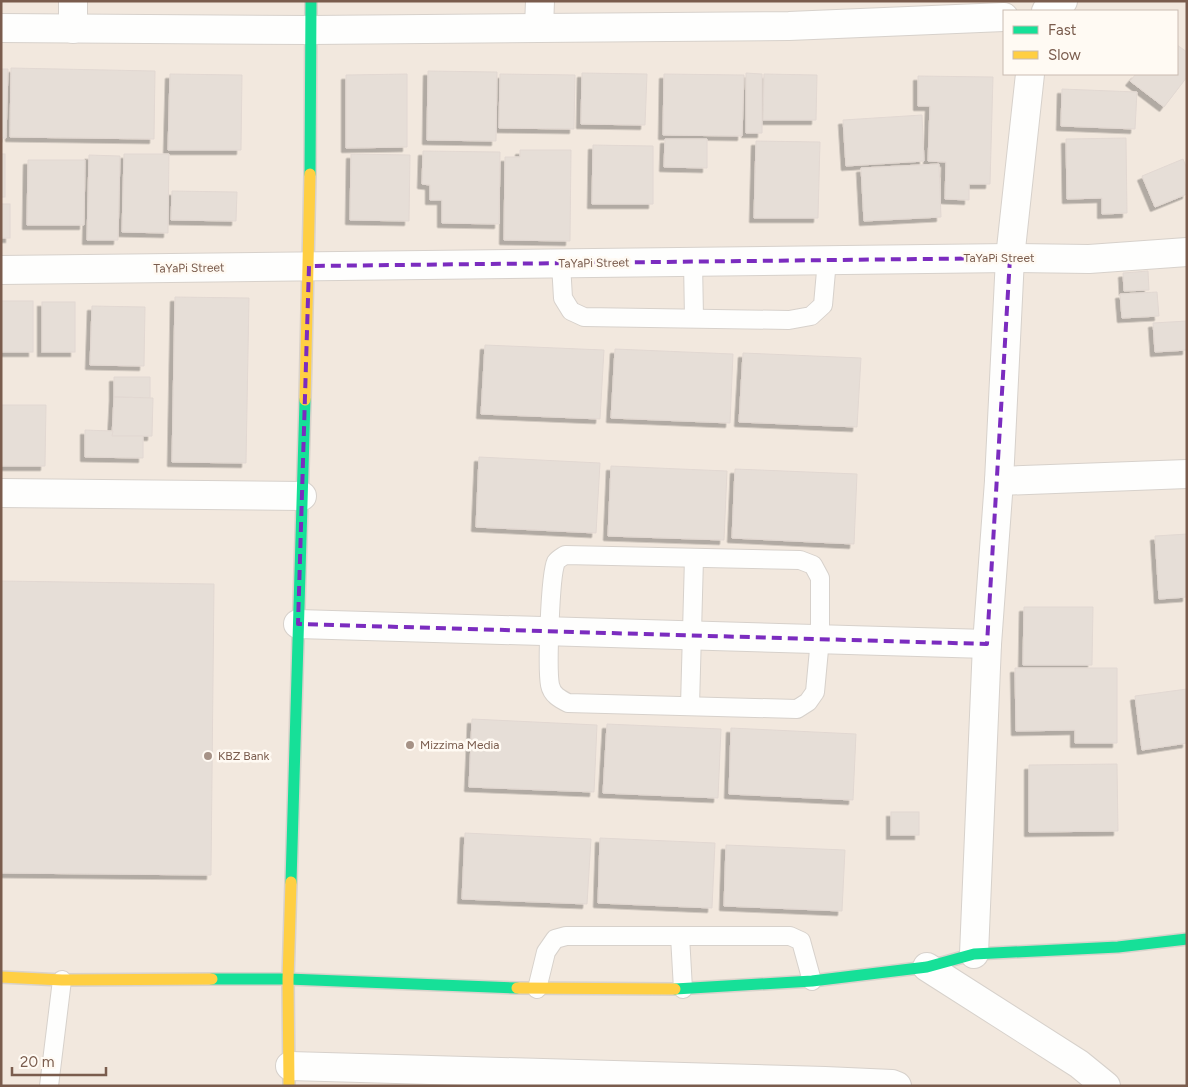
<svg xmlns="http://www.w3.org/2000/svg" width="1188" height="1087" viewBox="0 0 1188 1087" font-family="Figtree,sans-serif">
	<style>
		.residential { fill: #f2e8de; fill-rule: evenodd }
		.building { fill: #e6ded7; stroke: #e2d8d2; filter: url(#shadow) }
		.lines { fill: none; stroke-linecap: round; stroke-linejoin: round }
		.lane-casing { stroke: #d7d1cb; stroke-width: 20 }
		.street-casing { stroke: #d7d1cb; stroke-width: 30 }
		.fast-casing { stroke: #d9d2cb; stroke-width: 14 }
		.slow-casing { stroke: #d9d2cb; stroke-width: 14 }
		.lane { stroke: #fefefd; stroke-width: 18 }
		.street { stroke: #fefefd; stroke-width: 28 }
		.fast { stroke: #16e098; stroke-width: 11 }
		.slow { stroke: #ffcf43; stroke-width: 11 }
		.marked { fill: none; stroke: #7b2cbf; stroke-width: 4; stroke-dasharray: 10 6; stroke-linejoin: round }
		.poi-dot { fill: #a69286; stroke: #fffaf3; stroke-width: 2 }
		.labels { text-anchor: middle; dominant-baseline: central; stroke-width: 5; stroke-linejoin: round; paint-order: stroke }
		.street-label { font-size: 12px; fill: #7a5c4d; stroke: #fffaf3 }
		.poi-label { font-size: 12px; fill: #7a5c4d; stroke: #fffaf3; text-anchor: start }
	</style>
	<defs>
		<filter id="shadow"><feDropShadow dx="-4.5" dy="4.5" stdDeviation="0" flood-color="#0004"/></filter>
	</defs>
	<rect width="100%" height="100%" fill="#f9f5f0"/>
	<path class="residential" d="M1,1H1187V1086H1ZM1004,11H1177V74H1004Z"/>
	<g class="building">
		<path d="M1177,45L1187,52V77L1164,107L1130,81L1136,74H1177Z"/>
		<path d="M11,68L155,71L154,139L10,137Z"/>
		<path d="M1,69H8L6,138H1Z"/>
		<path d="M428,71L497,72L496,141L427,140Z"/>
		<path d="M582,73L647,74L645,125L581,124Z"/>
		<path d="M746,73L762,74V133H746Z"/>
		<path d="M170,74L242,75L241,150H168Z"/>
		<path d="M407,74V147L346,148V75Z"/>
		<path d="M500,74L575,75L574,129L499,128Z"/>
		<path d="M664,74L744,75L742,136L663,135Z"/>
		<path d="M764,74L817,75L816,120H763Z"/>
		<path d="M918,76L993,77L990,184H969V200L945,199L946,162L928,161L930,106H918Z"/>
		<path d="M1062,89L1137,92L1135,129L1061,126Z"/>
		<path d="M922,115L924,161L846,166L843,120Z"/>
		<path d="M1126,138L1127,213L1102,214V198L1067,199L1066,139Z"/>
		<path d="M665,139H707V168L664,167Z"/>
		<path d="M756,141L820,142L818,218H754Z"/>
		<path d="M593,145L653,146V204H592Z"/>
		<path d="M520,150H571L570,241L504,240L505,157H520Z"/>
		<path d="M423,151L500,152L499,224L442,223V200H430V185L422,184Z"/>
		<rect x="1" y="154" width="4" height="43"/>
		<path d="M124,154H169L168,233L122,232Z"/>
		<path d="M351,154L410,155L409,221L350,220Z"/>
		<path d="M89,155L120,156L118,240H87Z"/>
		<path d="M1183,159L1187,169V194L1155,207L1142,176Z"/>
		<path d="M28,160H85L84,225H27Z"/>
		<path d="M939,164L941,217L864,221L861,168Z"/>
		<path d="M172,191L237,192L236,221L171,220Z"/>
		<rect x="1" y="204" width="9" height="34"/>
		<path d="M1148,271L1149,290L1124,291L1123,273Z"/>
		<path d="M1157,292L1159,316L1122,318L1120,294Z"/>
		<path d="M175,297L249,298L246,463L172,462Z"/>
		<rect x="1" y="301" width="32" height="51"/>
		<rect x="42" y="302" width="33" height="50"/>
		<path d="M92,306L145,307L144,366L90,365Z"/>
		<path d="M1187,321V350L1155,352L1153,323Z"/>
		<path d="M485,345L604,350L600,419L481,414Z"/>
		<path d="M615,349L733,354L730,423L611,418Z"/>
		<path d="M743,353L861,358L857,427L739,422Z"/>
		<path d="M114,377H150V398L114,397Z"/>
		<path d="M114,397L153,398L152,436H112Z"/>
		<path d="M1,405H46L45,466H1Z"/>
		<path d="M85,430L113,431L112,436H143V458L85,457Z"/>
		<path d="M479,457L600,463L596,533L476,527Z"/>
		<path d="M611,466L727,471L724,540L608,536Z"/>
		<path d="M735,469L857,474L854,544L732,538Z"/>
		<path d="M1187,534V597L1159,599L1155,536Z"/>
		<path d="M1,581L214,584L211,875L1,873Z"/>
		<path d="M1024,607H1093L1092,665H1023Z"/>
		<path d="M1015,668H1117V743H1075V730L1016,731Z"/>
		<path d="M1187,689V743L1142,750L1135,696Z"/>
		<path d="M472,719L597,725L594,792L469,787Z"/>
		<path d="M607,724L721,729L718,798L603,793Z"/>
		<path d="M731,728L856,734L853,800L729,794Z"/>
		<path d="M1117,764L1118,831L1029,832V765Z"/>
		<rect x="891" y="812" width="28" height="23"/>
		<path d="M465,833L591,839L587,904L462,899Z"/>
		<path d="M600,838L715,843L712,908L598,903Z"/>
		<path d="M726,845L845,850L842,911L724,906Z"/>
	</g>
	<g class="lines">
		<g class="lane-casing">
			<g id="lane">
				<path d="M693,262L694,318"/>
				<path d="M561,264L563,298L571,311L584,317L789,320L811,316L823,305L827,260"/>
				<path d="M565,555L800,560L813,565L820,578V639L815,692L808,702L797,709L568,703C560,699 552,695 550,685C547,669 550,575 556,562C558,559 562,557 565,555Z"/>
				<path d="M690,706L694,558"/>
				<path d="M680,936L683,989"/>
				<path d="M537,989L546,952L555,939L566,936H790L801,941L812,981"/>
				<path d="M49,1086L62,980"/>
			</g>
		</g>
		<g class="street-casing">
			<g id="street">
				<path d="M73,1V29"/>
				<path d="M1046,11L1063,1"/>
				<path d="M1,28L311,30L789,26L1004,17"/>
				<path d="M539,28L540,1"/>
				<path d="M1,270L1010,258L1089,259L1187,252"/>
				<path d="M999,481L1187,474"/>
				<path d="M1,493L302,496"/>
				<path d="M298,624L987,644"/>
				<path d="M974,954L987,644L999,481L1010,258L1030,74"/>
				<path d="M927,967L1079,1064L1106,1086"/>
				<path d="M290,1066L825,1081L892,1084L897,1086"/>
			</g>
		</g>
		<g class="fast-casing">
			<g id="fast">
				<path d="M310,174L311,1"/>
				<path d="M291,882L305,400"/>
				<path d="M212,979H288L517,988"/>
				<path d="M675,989L812,981L927,967L974,954L1118,947L1187,939"/>
			</g>
		</g>
		<g class="slow-casing">
			<g id="slow">
				<path d="M305,400L310,174"/>
				<path d="M1,977L62,980L212,979"/>
				<path d="M517,988L675,989"/>
				<path d="M289,1086L288,979L291,882"/>
			</g>
		</g>
		<use href="#lane" class="lane"/>
		<use href="#street" class="street"/>
		<use href="#fast" class="fast"/>
		<use href="#slow" class="slow"/>
	</g>
	<path class="marked" d="M1010,258L987,644L298,624L309,266Z"/>
	<g class="poi-dot">
		<circle cx="410" cy="745" r="5"/>
		<circle cx="208" cy="756" r="5"/>
	</g>
	<g class="labels">
		<g class="street-label">
			<text x="999" y="258">TaYaPi Street</text>
			<text transform="translate(594 263) rotate(-1)">TaYaPi Street</text>
			<text transform="translate(189 268) rotate(-1)">TaYaPi Street</text>
		</g>
		<g class="poi-label">
			<text x="420" y="745">Mizzima Media</text>
			<text x="218" y="756">KBZ Bank</text>
		</g>
	</g>
	<rect width="1188" height="1087" fill="none" stroke="#7a5c4d" stroke-width="5"/>
	<rect x="1003" y="10" width="175" height="65" fill="#fffaf3" stroke="#cabbb1"/>
	<rect x="1013" y="26" width="25" height="8" fill="#16e098" stroke="#cabbb1"/>
	<text x="1048" y="35" font-size="15" fill="#7a5c4d">Fast</text>
	<rect x="1013" y="51" width="25" height="8" fill="#ffcf43" stroke="#cabbb1"/>
	<text x="1048" y="60" font-size="15" fill="#7a5c4d">Slow</text>
	<path d="M12 1067v8h94v-8" fill="none" stroke="#7a5c4d" stroke-width="2.5"/>
	<text x="20" y="1067" font-size="15" fill="#7a5c4d" stroke="#fffaf3" stroke-width="4" paint-order="stroke">20 m</text>
</svg>
